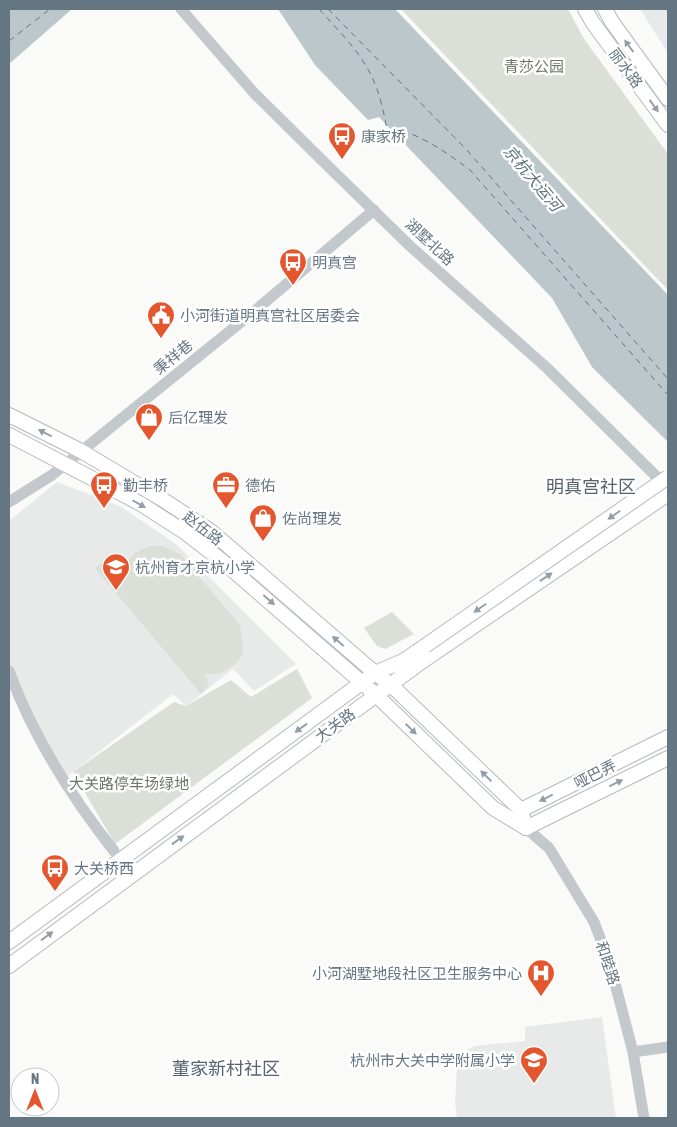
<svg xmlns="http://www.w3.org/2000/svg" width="677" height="1127" viewBox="0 0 677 1127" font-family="'Asap Condensed','Noto Sans SC',sans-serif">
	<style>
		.built { fill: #e8e9e9 }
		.green { fill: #dadfd7 }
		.water { fill: #bbc7cb }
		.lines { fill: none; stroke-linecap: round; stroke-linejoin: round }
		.ferry { stroke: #60757c; stroke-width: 1; stroke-dasharray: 6 5; stroke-linecap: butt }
		.major-casing { stroke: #b5babe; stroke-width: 16 }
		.minor { stroke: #c3c8cc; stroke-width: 11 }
		.major { stroke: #fff; stroke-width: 14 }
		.major-bridge-casing { stroke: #b5babe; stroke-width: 16; stroke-linecap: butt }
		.major-bridge { stroke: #fff; stroke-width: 14 }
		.oneway { fill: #939fa8 }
		.labels { text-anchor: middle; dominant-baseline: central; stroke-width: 5; stroke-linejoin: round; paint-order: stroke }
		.park-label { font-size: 15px; fill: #687a64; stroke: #fff }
		.street-label { font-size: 15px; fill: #657683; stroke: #fff }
		.poi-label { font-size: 15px; fill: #657683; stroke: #fff; text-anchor: start }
		.water-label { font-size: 16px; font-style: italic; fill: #60757c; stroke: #fff }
		.quarter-label { font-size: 18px; fill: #57646e; stroke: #fff }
	</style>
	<rect width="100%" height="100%" fill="#fafaf8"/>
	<g class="built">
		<path d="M640,9H668V53Z"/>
		<path d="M57,482L120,506L176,544L296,664L254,691L233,669L186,706L173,694L64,779L9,673V521Z"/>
		<path d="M602,1017L616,1118H457L455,1103L457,1066L466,1051L474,1046L525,1041V1027Z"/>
	</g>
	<g class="green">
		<path d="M401,9H568L584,39L668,154V290Z"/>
		<path d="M151,546H163L180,554L240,625L243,645V653L238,662L220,674H205L209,684L201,694L95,568L103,562L120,581C125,563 131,551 151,546Z"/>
		<path d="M392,612L414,634L385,649L377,646L364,628Z"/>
		<path d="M297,669L312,698L115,844L73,772L174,702L186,706L231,680L251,697Z"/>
	</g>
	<g class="water">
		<path d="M9,9H72L9,64Z"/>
		<path d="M278,9H395L668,295V442L592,367L552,298L379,117L368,120L315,65Z"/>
	</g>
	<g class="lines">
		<g class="ferry">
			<path d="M319,9C357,51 376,67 386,125C423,136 440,148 470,170L668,395"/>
			<path d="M328,9L465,148L668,379"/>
			<path d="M9,41L50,9"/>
		</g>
		<g class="major-casing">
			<g id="major">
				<path d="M585,9L593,23L668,125"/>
				<path d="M605,9L612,22L668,99"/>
				<path d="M9,415L81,451L165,501L212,532L375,673L391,685L521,810L526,828"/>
				<path d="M9,435L141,504L183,531L221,560L376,695L493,808L526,828"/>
				<path d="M521,810L668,737"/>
				<path d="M526,828L668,758"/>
				<path d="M9,942L375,673L403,661L425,646"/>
				<path d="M9,966L417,665L668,494"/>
			</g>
		</g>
		<g class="minor">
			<path d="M181,9L254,93L334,172L410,246L547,368L667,487"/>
			<path d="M9,502L52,475L257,309L374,210"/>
			<path d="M9,671C33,737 70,795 114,851"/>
			<path d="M526,828L549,848L594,922L610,964L633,1052L644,1118"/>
			<path d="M633,1052L668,1047"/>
		</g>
		<use href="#major" class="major"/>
		<g class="major-bridge-casing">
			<path id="major-bridge" d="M425,646L668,477"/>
		</g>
		<use href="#major-bridge" class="major-bridge"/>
	</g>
	<defs><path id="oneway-solid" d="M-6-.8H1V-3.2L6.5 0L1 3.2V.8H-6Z" transform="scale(1.25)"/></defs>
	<g class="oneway">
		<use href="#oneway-solid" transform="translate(629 46) rotate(-126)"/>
		<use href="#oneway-solid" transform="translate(654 106) rotate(54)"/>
		<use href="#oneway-solid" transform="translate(45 433) rotate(-153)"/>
		<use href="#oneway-solid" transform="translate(139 504) rotate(30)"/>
		<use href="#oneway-solid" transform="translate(614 515) rotate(145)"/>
		<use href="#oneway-solid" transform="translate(546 577) rotate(-34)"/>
		<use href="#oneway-solid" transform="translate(269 600) rotate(41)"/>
		<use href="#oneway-solid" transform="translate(480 608) rotate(145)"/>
		<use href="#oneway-solid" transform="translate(338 641) rotate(-139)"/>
		<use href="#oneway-solid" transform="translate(301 728) rotate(144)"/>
		<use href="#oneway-solid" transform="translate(411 729) rotate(44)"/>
		<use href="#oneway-solid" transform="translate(486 776) rotate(-136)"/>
		<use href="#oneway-solid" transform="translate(616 783) rotate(-26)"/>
		<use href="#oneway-solid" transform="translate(546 798) rotate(154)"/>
		<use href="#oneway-solid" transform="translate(178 840) rotate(-36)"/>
		<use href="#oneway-solid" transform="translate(47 936) rotate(-36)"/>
	</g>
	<defs>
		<g id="bus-pin" transform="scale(1.4375)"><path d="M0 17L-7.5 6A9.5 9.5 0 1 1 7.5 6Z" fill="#e4572e" stroke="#fff"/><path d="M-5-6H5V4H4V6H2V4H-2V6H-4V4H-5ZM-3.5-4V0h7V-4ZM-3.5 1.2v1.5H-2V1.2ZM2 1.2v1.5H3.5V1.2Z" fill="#fff"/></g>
		<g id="civic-pin" transform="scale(1.4375)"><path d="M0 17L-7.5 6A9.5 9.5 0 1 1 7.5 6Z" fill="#e4572e" stroke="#fff"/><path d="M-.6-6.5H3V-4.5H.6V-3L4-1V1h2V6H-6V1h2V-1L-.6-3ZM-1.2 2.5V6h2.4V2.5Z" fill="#fff"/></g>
		<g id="shop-pin" transform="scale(1.4375)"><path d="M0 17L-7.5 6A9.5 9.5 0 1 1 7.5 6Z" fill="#e4572e" stroke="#fff"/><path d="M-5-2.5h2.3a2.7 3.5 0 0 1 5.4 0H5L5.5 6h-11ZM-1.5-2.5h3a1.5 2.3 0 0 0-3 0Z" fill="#fff"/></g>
		<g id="office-pin" transform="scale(1.4375)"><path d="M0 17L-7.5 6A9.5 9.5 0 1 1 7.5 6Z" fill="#e4572e" stroke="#fff"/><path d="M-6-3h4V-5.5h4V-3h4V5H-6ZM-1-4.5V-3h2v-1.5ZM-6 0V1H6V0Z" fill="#fff"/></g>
		<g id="school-pin" transform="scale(1.4375)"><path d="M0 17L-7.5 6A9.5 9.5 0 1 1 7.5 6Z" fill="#e4572e" stroke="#fff"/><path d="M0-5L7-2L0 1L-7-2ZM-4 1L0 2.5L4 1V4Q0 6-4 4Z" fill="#fff"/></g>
		<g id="hospital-pin" transform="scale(1.4375)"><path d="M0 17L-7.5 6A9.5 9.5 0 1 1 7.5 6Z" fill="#e4572e" stroke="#fff"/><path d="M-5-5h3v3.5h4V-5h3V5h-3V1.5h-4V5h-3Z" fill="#fff"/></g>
	</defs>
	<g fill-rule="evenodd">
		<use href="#bus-pin" x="342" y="136"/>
		<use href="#bus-pin" x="293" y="262"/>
		<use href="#civic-pin" x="161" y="315"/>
		<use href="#shop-pin" x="149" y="417"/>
		<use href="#bus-pin" x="104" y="485"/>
		<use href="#office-pin" x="226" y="485"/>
		<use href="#shop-pin" x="263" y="518"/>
		<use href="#school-pin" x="116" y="567"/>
		<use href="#bus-pin" x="55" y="868"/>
		<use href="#hospital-pin" x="541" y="973"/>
		<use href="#school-pin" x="534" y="1060"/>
	</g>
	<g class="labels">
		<g class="park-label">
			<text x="534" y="66">青莎公园</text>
			<text x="129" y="783">大关路停车场绿地</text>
		</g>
		<g class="street-label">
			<text transform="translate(626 68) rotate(54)">丽水路</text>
			<text transform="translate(430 242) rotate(43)">湖墅北路</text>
			<text transform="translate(173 357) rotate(-39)">秉祥巷</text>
			<text transform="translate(203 528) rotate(37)">赵伍路</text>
			<text transform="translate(335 725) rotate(-36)">大关路</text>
			<text transform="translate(595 774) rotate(-27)">哑巴弄</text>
			<text transform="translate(608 963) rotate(72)">和睦路</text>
		</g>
		<g class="poi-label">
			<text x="361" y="136">康家桥</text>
			<text x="312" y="262">明真宫</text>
			<text x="180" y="315">小河街道明真宫社区居委会</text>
			<text x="168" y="417">后亿理发</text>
			<text x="123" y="485">勤丰桥</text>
			<text x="245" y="485">德佑</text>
			<text x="282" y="518">佐尚理发</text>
			<text x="135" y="567">杭州育才京杭小学</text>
			<text x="74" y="868">大关桥西</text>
			<text x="522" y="973" text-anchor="end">小河湖墅地段社区卫生服务中心</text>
			<text x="515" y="1060" text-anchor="end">杭州市大关中学附属小学</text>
		</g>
		<g class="water-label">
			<text transform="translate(533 178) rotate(50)">京杭大运河</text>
		</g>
		<g class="quarter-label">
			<text x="591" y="486">明真宫社区</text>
			<text x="226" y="1068">董家新村社区</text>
		</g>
	</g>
	<rect width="677" height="1127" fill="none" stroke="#657683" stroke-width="20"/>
	<g transform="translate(35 1092)"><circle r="24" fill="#ffffff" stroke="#c1c8cd"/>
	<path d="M0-4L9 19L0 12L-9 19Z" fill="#e4572e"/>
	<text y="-8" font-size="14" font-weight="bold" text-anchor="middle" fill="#657683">N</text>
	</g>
</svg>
